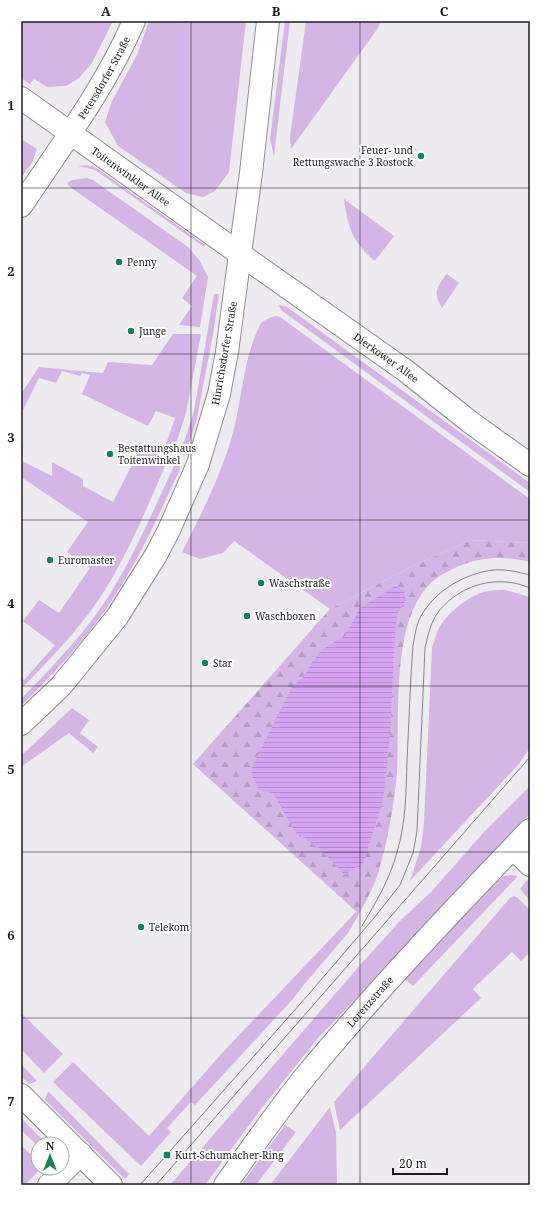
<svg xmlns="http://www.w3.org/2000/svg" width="551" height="1206" viewBox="0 0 551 1206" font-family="'Noto Serif',serif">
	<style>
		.grass { fill: #d4b5e5 }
		.forest { fill: url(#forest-firs) }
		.water { fill: url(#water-rules) }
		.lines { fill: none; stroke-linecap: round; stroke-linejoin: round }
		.minor-casing { stroke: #8f8c91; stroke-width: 24 }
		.major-casing { stroke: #8f8c91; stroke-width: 24 }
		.minor { stroke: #fff; stroke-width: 22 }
		.major { stroke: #fff; stroke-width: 22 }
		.tram { stroke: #868487; stroke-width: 1 }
		.grid { fill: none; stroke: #1e1d1f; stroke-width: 1; stroke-opacity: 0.55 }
		.poi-dot { fill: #16805c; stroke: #fff; stroke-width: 1.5 }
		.labels { text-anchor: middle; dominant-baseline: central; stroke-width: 4; stroke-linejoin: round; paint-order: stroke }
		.street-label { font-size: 10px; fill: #1e1d1f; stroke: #fff }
		.poi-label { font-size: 10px; fill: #1e1d1f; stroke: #fff; text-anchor: start }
		.neatline { fill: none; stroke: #1e1d1f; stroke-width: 1.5 }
		.grid-label { font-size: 13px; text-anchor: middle; font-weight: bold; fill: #1e1d1f }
	</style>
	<defs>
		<pattern id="forest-firs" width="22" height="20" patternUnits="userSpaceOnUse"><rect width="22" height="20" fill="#d4b5e5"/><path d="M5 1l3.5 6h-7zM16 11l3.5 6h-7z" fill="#b69bc4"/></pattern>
		<pattern id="water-rules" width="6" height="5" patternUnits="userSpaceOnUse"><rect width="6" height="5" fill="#d5a3f0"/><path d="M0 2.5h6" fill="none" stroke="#b68ccd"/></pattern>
	</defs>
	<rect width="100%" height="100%" fill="#eeebf0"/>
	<g class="grass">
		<path d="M21,21H113L92,63L79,78L66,86L47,87L34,79L30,84L21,78Z"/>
		<path d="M149,21H246L229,172L215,191L203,197L186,193L118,146L105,122L112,101L137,55Z"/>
		<path d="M285,21H290L274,156L270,139Z"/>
		<path d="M306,21H381L378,28L291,149L290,137Z"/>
		<path d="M21,139L37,149L32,163L21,178Z"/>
		<path d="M87,165L92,166L98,169L205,245L204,247L95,170L78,166Z"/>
		<path d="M87,178L93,180L188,247L200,261L208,277L200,327L179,325L192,306L182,298L197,276L70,187L67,183L72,180Z"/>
		<path d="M344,199L394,236L375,261C352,242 348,228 344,199Z"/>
		<path d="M447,274L459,283L442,308C433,293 436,287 447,274Z"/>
		<path d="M214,294H219L213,334L196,423L186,452L183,455L180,454V449L185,439L194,411Z"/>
		<path d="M279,305L287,307L530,483V492L281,310Z"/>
		<path d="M276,316L280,317L530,499V543L471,540L415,565L330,609L234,541L223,553L200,559L182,552C200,517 219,479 231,440C242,403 242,363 259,327C262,320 269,318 276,316Z"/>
		<path d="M173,334H201L186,413L174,450L166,444L175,418L156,411L148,426L82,394L90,375L82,373L80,376L62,371L56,383L39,378L21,414V394L39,367L103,373L108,362L152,365Z"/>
		<path d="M21,444L23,445L22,461L52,476V462L83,479V486L113,502L141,447L168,459C150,501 132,545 108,585C85,624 52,657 21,689V678L24,680L55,645L23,621L39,600L59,613L90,568L67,552L88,522L21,477Z"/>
		<path d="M176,462L180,464V469C155,524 130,579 93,627C71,655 46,681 21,706V699C44,675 68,651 88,625C127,576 149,518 176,462Z"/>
		<path d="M505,590L530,597V748L518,765L410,881L421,847L424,823L432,648C434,642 436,634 439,628C447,613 470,595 487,591C493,590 499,590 505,590Z"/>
		<path d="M72,708L89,720L80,733L98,747L93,753L69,733L21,767V756Z"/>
		<path d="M530,786V814L428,924L318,1038L261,1109L205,1185H170L361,964L400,921L432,891L484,832Z"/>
		<path d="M511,875L518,876L413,986L403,978L503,876Z"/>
		<path d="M527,880L530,882V901L520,889Z"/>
		<path d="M514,896L518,898L530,910V952L521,961L512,952L473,989L481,998L340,1130L334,1102L510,898Z"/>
		<path d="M357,911L359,914L348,933L307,981L292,1000L195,1105L191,1102L167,1128L171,1132L141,1166L53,1082L73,1062L149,1136L223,1052Z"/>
		<path d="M21,1013L63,1054L44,1073L21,1049Z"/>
		<path d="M21,1064L37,1081L29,1084L21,1076Z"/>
		<path d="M48,1091L129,1174L125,1179L45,1100Z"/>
		<path d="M330,1107L336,1133L337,1185H270Z"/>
		<path d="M21,1118L47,1144H38V1146L21,1130Z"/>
		<path d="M285,1125L296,1132L256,1185H241Z"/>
		<path d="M21,1145L38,1162V1168H41L25,1185H21Z"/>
	</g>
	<path class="forest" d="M471,540L530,543V562C505,556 483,556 459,566C448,571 436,577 428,586C388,630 402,726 396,783C393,810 387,844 379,870C375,885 367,899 359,914L193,764L330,609L415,565Z"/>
	<path class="water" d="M395,586L404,591L406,600L397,614L395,632L390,735L383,800L364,862L345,875L320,849L295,832L273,793L259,790L252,775V767L292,687L304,676L319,653L329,645L345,636L360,608Z"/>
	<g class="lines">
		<g class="minor-casing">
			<g id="minor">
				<path id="s1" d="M21,98L240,254L227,352L219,394L198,464L169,530L156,555L117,617L61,686L21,724"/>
				<path id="s2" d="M21,206C61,146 105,88 134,21"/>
				<path d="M513,848L530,865"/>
				<path d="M21,1095L111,1185"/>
				<path d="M49,1185L81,1154"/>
				<path id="s3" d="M225,1185C252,1147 279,1109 308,1073C378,989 454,909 530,830"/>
			</g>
		</g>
		<g class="major-casing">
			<g id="major">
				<path id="s4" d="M268,21L251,173L240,254L406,371L470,422L530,465"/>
			</g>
		</g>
		<use href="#minor" class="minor"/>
		<use href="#major" class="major"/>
		<g class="tram">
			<path d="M362,926C376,902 390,879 397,852C406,823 406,792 407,761C409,723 410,684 413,645C415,635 416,625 421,616C435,591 465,573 494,570C506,569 518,572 530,575"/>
			<path d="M140,1185L308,995L374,918L400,885L413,853L417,831L425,648C428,635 431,621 439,611C461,584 498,574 530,588"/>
			<path d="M156,1185L530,757"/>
		</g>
	</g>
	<path class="grid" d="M191,21V1185M360,21V1185M21,188H530M21,354H530M21,520H530M21,686H530M21,852H530M21,1018H530"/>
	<g class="poi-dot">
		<circle cx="421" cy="156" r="4"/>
		<circle cx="119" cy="262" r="4"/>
		<circle cx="131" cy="331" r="4"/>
		<circle cx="110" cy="454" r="4"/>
		<circle cx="50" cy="560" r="4"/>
		<circle cx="261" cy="583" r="4"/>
		<circle cx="247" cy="616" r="4"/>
		<circle cx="205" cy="663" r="4"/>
		<circle cx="141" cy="927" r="4"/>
		<rect x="163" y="1151" width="8" height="8" rx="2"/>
	</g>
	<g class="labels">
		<g class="street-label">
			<text stroke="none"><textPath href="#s2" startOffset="153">Petersdorfer Straße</textPath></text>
			<text stroke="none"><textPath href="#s1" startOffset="135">Toitenwinkler Allee</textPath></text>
			<text transform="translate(224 353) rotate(-80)">Hinrichsdorfer Straße</text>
			<text stroke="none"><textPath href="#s4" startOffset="414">Dierkower Allee</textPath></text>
			<text stroke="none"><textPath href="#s3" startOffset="234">Lorenzstraße</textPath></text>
		</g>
		<g class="poi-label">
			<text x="413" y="150" text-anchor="end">Feuer- und<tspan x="413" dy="12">Rettungswache 3 Rostock</tspan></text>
			<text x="127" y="262">Penny</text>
			<text x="139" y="331">Junge</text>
			<text x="118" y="448">Bestattungshaus<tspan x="118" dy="12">Toitenwinkel</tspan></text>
			<text x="58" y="560">Euromaster</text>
			<text x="269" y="583">Waschstraße</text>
			<text x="255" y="616">Waschboxen</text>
			<text x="213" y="663">Star</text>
			<text x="149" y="927">Telekom</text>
			<text x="175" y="1155">Kurt-Schumacher-Ring</text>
		</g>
	</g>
	<rect width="551" height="1206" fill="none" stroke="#ffffff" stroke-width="44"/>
	<g transform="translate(50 1156)"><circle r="19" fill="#ffffff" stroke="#a5a5a5"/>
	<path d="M0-3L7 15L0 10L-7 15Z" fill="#16805c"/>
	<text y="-6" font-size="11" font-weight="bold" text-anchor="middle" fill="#1e1d1f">N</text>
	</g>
	<path d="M393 1168v6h54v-6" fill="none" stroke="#1e1d1f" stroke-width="2"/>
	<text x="399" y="1168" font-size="12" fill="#1e1d1f" stroke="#ffffff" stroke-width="3" paint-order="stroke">20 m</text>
	<rect x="22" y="22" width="507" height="1162" class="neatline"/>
	<g class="grid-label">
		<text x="106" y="16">A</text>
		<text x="276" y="16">B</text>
		<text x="444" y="16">C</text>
		<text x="11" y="110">1</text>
		<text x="11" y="276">2</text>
		<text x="11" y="442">3</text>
		<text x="11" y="608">4</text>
		<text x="11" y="774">5</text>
		<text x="11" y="940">6</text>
		<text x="11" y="1106">7</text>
	</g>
</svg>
